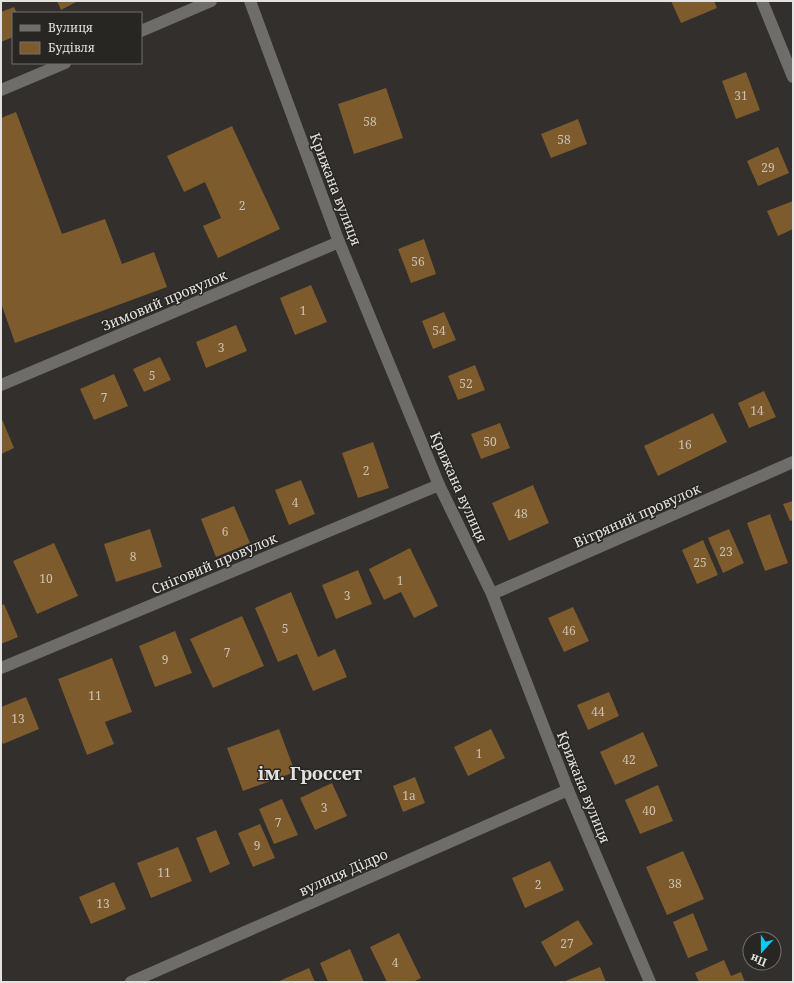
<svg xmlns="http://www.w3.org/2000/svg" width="794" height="983" viewBox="0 0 794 983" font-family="'Noto Serif',serif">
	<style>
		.building { fill: #7d5b2d }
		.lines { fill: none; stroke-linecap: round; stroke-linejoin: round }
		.street { stroke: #6f6d6a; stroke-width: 12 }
		.labels { text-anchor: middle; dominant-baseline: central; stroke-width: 3; stroke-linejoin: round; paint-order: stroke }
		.number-label { font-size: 12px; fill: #cac0b3 }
		.street-label { font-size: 14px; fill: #e3e2e0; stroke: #282623 }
		.district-label { font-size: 18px; font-weight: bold; fill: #e3e2e0; stroke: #282623 }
	</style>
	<rect width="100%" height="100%" fill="#322f2d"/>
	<g class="building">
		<path d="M57,1H78L61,10Z"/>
		<path d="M671,1H714L717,8L681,23Z"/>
		<path d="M14,7L17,13H13V37L1,42V12Z"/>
		<path d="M746,72L760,110L736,119L722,81Z"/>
		<path d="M386,88L403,138L354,154L338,104Z"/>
		<path d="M16,112L62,234L105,219L122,264L154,252L167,287L15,343L1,303V118Z"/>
		<path d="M578,119L587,144L551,158L541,134Z"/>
		<path d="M232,126L280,229L218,258L203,226L221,218L205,182L184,192L167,156Z"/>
		<path d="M778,147L789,173L758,186L747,161Z"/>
		<path d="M793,201V229L778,236L767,211Z"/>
		<path d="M424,239L436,274L411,283L398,249Z"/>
		<path d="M311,285L327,322L295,335L280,298Z"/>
		<path d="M444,312L456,340L433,349L422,321Z"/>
		<path d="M236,325L247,351L206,368L196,342Z"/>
		<path d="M160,357L171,380L144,392L133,369Z"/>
		<path d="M475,365L485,390L458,400L448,376Z"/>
		<path d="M114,374L128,406L94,420L80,389Z"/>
		<path d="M764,391L776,417L749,428L738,403Z"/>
		<path d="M713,413L727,442L658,476L644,446Z"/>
		<path d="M1,417L14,448L1,454Z"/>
		<path d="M500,423L510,448L481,459L471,434Z"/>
		<path d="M373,442L389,488L358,498L342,453Z"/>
		<path d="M301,480L315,514L289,525L275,490Z"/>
		<path d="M533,485L549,523L509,541L492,503Z"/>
		<path d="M793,501V520L790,521L783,504Z"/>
		<path d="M234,506L250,543L216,557L201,519Z"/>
		<path d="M770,514L788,563L765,571L747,523Z"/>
		<path d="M150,529L162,567L116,582L104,544Z"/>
		<path d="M729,529L744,563L723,573L708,538Z"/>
		<path d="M703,540L718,575L697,584L682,550Z"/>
		<path d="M54,543L78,596L37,614L13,561Z"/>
		<path d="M410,548L438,606L414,618L401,592L384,600L369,569Z"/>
		<path d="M358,570L372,604L336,619L322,585Z"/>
		<path d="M291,592L318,657L335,649L347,677L313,691L297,654L278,662L255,608Z"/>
		<path d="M4,604L18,637L1,644V606Z"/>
		<path d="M573,607L589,641L564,652L548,618Z"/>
		<path d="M242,616L264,666L213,688L190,639Z"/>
		<path d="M175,631L192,673L155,687L139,646Z"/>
		<path d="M112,658L132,712L105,722L114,744L87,755L58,679Z"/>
		<path d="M609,692L619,716L588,730L577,705Z"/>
		<path d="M26,697L39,729L3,744L1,739V707Z"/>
		<path d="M279,729L295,772L243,791L227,748Z"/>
		<path d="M491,729L505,758L468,776L454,747Z"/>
		<path d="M643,732L658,766L615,785L600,752Z"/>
		<path d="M415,777L425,803L403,812L393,786Z"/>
		<path d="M332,783L347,816L315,830L300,798Z"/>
		<path d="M658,785L673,821L640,834L625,800Z"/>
		<path d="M282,799L298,835L274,844L259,809Z"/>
		<path d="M260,824L275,858L253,867L238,833Z"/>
		<path d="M216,830L230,864L210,873L196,838Z"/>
		<path d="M178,847L192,881L151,898L137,863Z"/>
		<path d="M683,851L704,899L667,915L646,867Z"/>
		<path d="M550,861L564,890L525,908L512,878Z"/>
		<path d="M114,882L126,909L91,924L79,897Z"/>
		<path d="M693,913L708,950L688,958L673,922Z"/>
		<path d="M578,920L593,944L555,967L541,942Z"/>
		<path d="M399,933L421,978L413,982H387L370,947Z"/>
		<path d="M350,949L364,982H328L320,963Z"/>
		<path d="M724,960L731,976L741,972L745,982H699L695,973Z"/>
		<path d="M600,967L606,982H563Z"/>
		<path d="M309,968L315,982H277Z"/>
	</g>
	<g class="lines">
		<g class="street">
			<path d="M250,1L339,242L439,485L492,594L568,790L650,982"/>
			<path d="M762,1L793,77"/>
			<path d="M141,31L211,1"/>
			<path d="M1,90L65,63"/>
			<path d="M1,385L339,242"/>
			<path d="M492,594L793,462"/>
			<path d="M1,668L439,485"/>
			<path d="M131,982L568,790"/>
		</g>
	</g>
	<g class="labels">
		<g class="number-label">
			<text x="741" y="95">31</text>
			<text x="370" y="121">58</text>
			<text x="564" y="139">58</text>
			<text x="768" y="167">29</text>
			<text x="242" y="205">2</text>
			<text x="418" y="261">56</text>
			<text x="303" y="310">1</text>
			<text x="439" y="330">54</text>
			<text x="221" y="347">3</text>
			<text x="152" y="375">5</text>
			<text x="466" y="383">52</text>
			<text x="104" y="397">7</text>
			<text x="757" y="410">14</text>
			<text x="490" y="441">50</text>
			<text x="685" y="444">16</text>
			<text x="366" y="470">2</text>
			<text x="295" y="502">4</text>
			<text x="521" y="513">48</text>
			<text x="225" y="531">6</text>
			<text x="726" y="551">23</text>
			<text x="133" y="556">8</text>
			<text x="700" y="562">25</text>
			<text x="46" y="578">10</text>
			<text x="400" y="580">1</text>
			<text x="347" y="595">3</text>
			<text x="285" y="628">5</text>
			<text x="569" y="630">46</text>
			<text x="227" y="652">7</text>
			<text x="165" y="659">9</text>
			<text x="95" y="695">11</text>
			<text x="598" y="711">44</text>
			<text x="18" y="718">13</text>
			<text x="479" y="753">1</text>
			<text x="629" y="759">42</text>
			<text x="409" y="795">1а</text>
			<text x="324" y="807">3</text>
			<text x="649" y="810">40</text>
			<text x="278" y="822">7</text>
			<text x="257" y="845">9</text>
			<text x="164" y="872">11</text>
			<text x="675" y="883">38</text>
			<text x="538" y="884">2</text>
			<text x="103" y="903">13</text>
			<text x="567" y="943">27</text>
			<text x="395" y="962">4</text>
		</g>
		<g class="street-label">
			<text transform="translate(336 189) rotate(69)">Крижана вулиця</text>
			<text transform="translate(164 300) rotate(-23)">Зимовий провулок</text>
			<text transform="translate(459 487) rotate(66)">Крижана вулиця</text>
			<text transform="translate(637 515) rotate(-24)">Вітряний провулок</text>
			<text transform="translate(214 563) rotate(-23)">Сніговий провулок</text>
			<text transform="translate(584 787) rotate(68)">Крижана вулиця</text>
			<text transform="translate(343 872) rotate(-24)">вулиця Дідро</text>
		</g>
		<g class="district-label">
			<text x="310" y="773">ім. Гроссет</text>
		</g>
	</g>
	<rect width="794" height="983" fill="none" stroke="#e3e2e0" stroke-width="4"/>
	<rect x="12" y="12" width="130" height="52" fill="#282623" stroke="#73716f"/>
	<rect x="20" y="25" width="20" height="6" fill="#6f6d6a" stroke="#73716f"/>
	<text x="48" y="32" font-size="12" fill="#e3e2e0">Вулиця</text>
	<rect x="20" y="42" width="20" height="12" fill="#7d5b2d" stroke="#73716f"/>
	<text x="48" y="52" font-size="12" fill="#e3e2e0">Будівля</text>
	<g transform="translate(762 951) rotate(201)"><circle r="19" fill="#282623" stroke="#73716f"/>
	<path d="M0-3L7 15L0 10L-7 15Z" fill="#09cafa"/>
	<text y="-6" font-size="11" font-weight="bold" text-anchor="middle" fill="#e3e2e0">Пн</text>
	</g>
</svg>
